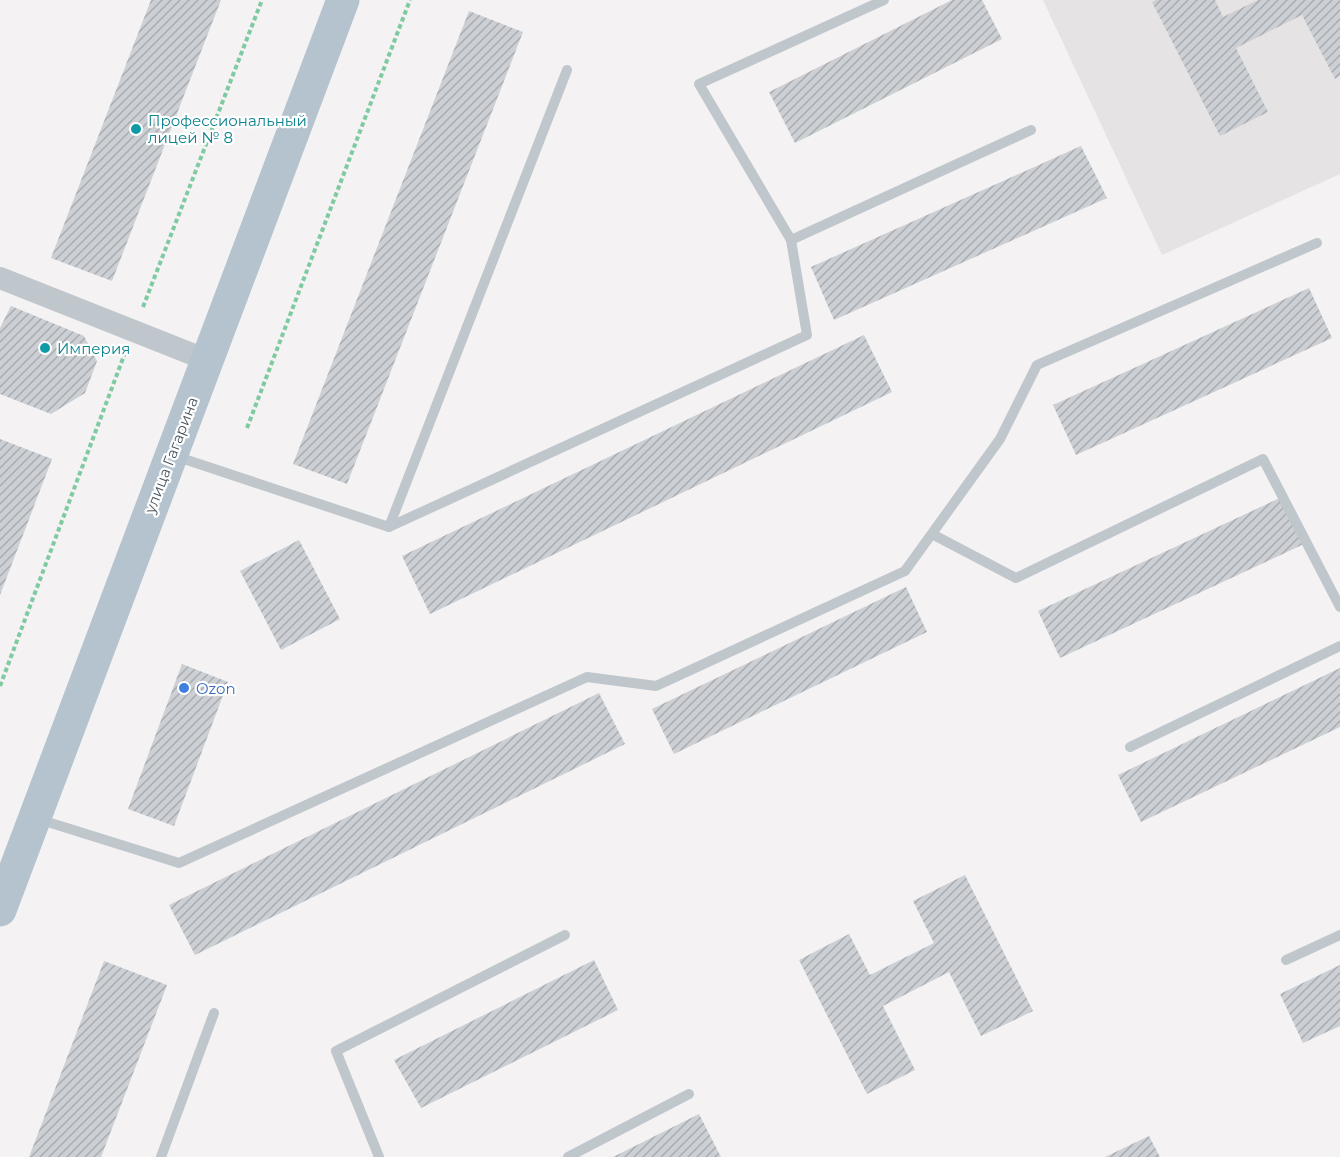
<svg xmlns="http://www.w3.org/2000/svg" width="1340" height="1157" viewBox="0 0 1340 1157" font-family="Montserrat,sans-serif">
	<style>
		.education { fill: #e5e3e3 }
		.building { fill: url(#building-hatch) }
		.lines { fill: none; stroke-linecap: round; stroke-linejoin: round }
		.path { stroke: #7fcaa0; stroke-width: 4; stroke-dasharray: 4.5 3; stroke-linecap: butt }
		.service { stroke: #bfc7cd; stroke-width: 10 }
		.minor { stroke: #bfc7cd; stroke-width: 22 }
		.primary { stroke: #b4c3ce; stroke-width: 33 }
		.culture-dot { fill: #0f9aa8; stroke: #fff; stroke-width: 2 }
		.shop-dot { fill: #3f7fe0; stroke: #fff; stroke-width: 2 }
		.labels { text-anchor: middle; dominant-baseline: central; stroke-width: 4.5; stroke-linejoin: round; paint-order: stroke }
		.culture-label { font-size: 15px; fill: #0d838f; stroke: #fff; text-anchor: start }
		.street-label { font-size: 15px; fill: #4b565e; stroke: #fff }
		.shop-label { font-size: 15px; fill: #366cbe; stroke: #fff; text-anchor: start }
	</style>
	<defs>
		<pattern id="building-hatch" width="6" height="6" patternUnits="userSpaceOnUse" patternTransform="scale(1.5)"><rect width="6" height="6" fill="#cccfd4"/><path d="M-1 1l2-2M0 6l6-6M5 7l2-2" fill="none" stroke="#a8abaf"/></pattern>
	</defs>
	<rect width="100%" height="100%" fill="#f4f2f2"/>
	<path class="education" d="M1043,0H1340V174L1162,255Z"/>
	<g class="building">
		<path d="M151,0H221L112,281L51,258Z"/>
		<path d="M952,0H982L1002,39L795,143L769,92Z"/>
		<path d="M1156,0H1215L1223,17L1258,0H1340V76L1335,79L1302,15L1236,48L1268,112L1220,136L1152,2Z"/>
		<path d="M469,11L523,32L347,484L293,464Z"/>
		<path d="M1081,146L1107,198L834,320L811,267Z"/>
		<path d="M1309,288L1332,338L1076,455L1053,405Z"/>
		<path d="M11,306L84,336L97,361L85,393L51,414L0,394V328Z"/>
		<path d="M864,335L892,392L430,614L402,556Z"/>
		<path d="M0,439L52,459L0,595Z"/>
		<path d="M1282,497L1304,544L1060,658L1038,611Z"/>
		<path d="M299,540L340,619L281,650L240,571Z"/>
		<path d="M906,587L927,632L674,754L652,709Z"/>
		<path d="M182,664L228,682L174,826L128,809Z"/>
		<path d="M1340,668V727L1141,822L1118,775Z"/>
		<path d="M599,693L625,744L195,955L169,905Z"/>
		<path d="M965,875L1033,1011L981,1036L949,972L883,1006L915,1070L867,1094L799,960L849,934L870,975L934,943L913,901Z"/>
		<path d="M594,960L618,1010L421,1108L394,1060Z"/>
		<path d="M104,961L167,985L101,1157H29Z"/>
		<path d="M1340,965V1026L1303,1043L1280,994Z"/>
		<path d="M699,1114L721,1157H613Z"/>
		<path d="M1149,1136L1160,1157H1105Z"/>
	</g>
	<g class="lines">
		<g class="path">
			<path d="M143,307L262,0"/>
			<path d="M247,428L410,0"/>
			<path d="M0,686L125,353"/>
		</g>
		<g class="service">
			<path d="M791,240L1031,130"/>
			<path d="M175,456L389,527L567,70"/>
			<path d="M389,527L807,335L791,240L699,84L884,0"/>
			<path d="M932,534L1016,578L1263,459L1340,607"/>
			<path d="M1130,747L1340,646"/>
			<path d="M38,819L179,863L587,677L656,686L905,571L1000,439L1037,365L1317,243"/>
			<path d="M1286,960L1340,935"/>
			<path d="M161,1157L214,1013"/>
			<path d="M379,1157L336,1051L565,935"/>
			<path d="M568,1157L689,1094"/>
		</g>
		<path class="minor" d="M0,278L207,360"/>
		<path class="primary" d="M0,910L343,0"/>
	</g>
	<g class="culture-dot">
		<circle cx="136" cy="129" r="6"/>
		<circle cx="45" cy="348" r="6"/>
	</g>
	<circle class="shop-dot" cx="184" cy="688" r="6"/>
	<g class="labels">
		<g class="culture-label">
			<text x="148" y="120">Профессиональный<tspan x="148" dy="17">лицей № 8</tspan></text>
			<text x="57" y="348">Империя</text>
		</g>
		<g class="street-label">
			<text transform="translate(171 455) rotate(-69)">улица Гагарина</text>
		</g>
		<g class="shop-label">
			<text x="196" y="688">Ozon</text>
		</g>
	</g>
</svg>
